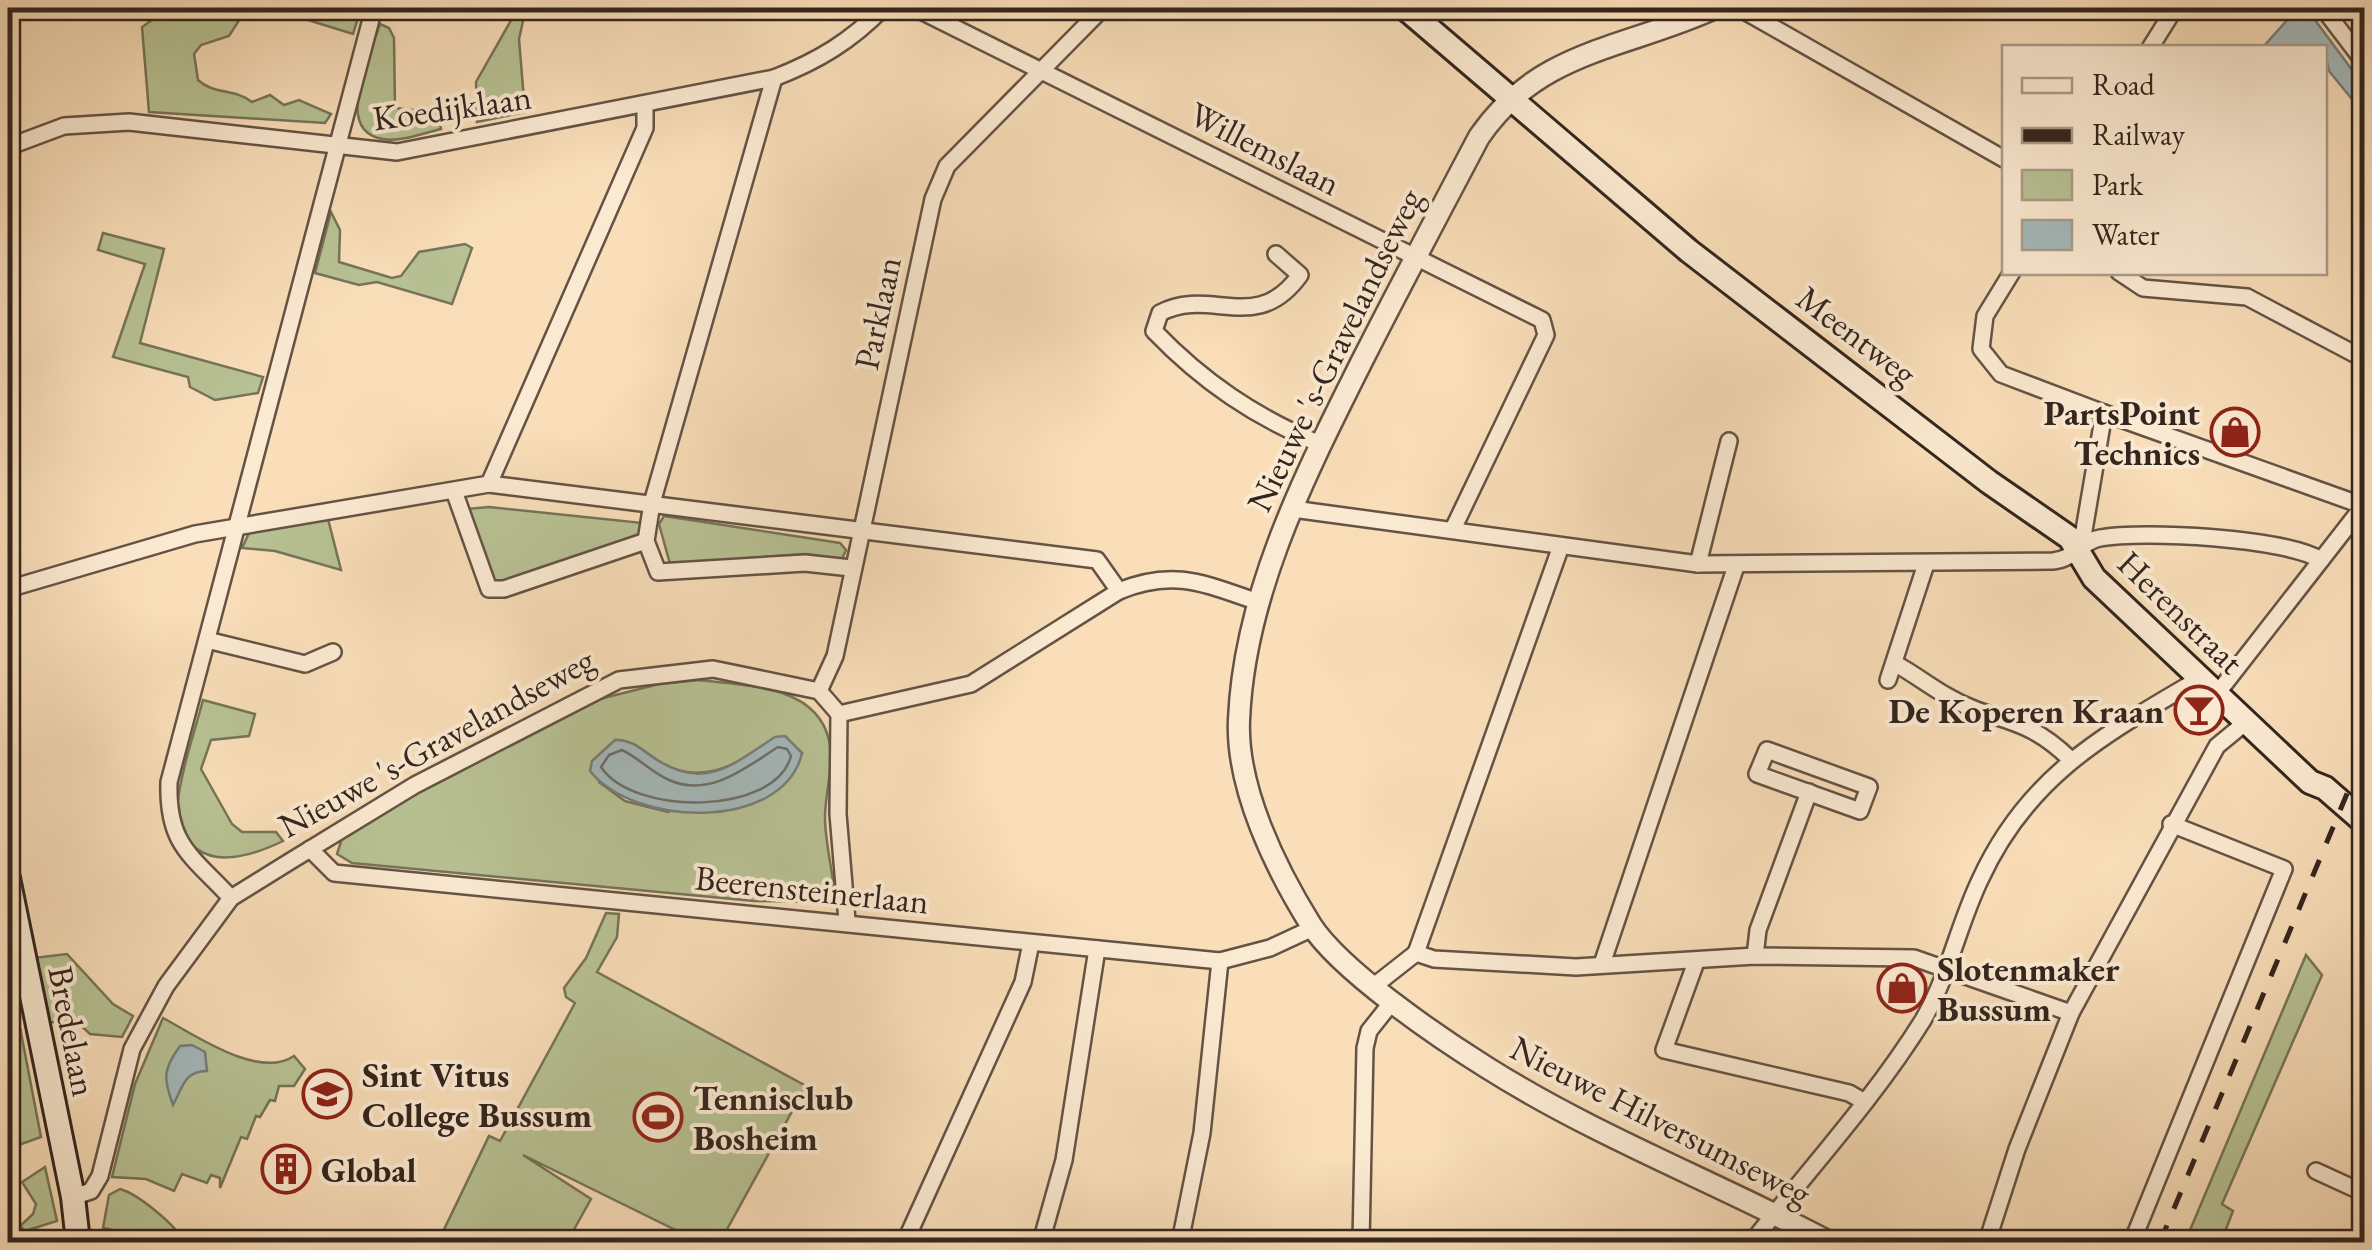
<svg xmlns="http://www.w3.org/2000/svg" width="2372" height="1250" viewBox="0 0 2372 1250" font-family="'EB Garamond',serif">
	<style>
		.green { fill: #b8c294; stroke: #767459; stroke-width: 2.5; fill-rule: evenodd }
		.water { fill: #a4b9bb; stroke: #777e7c; stroke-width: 2.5 }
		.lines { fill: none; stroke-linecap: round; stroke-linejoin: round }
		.shore { stroke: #6c6f6c; stroke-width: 2.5 }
		.minor-casing { stroke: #645345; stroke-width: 20 }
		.tertiary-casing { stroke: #645345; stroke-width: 25 }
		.secondary-casing { stroke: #33251e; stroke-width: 28 }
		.minor { stroke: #fbead2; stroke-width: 15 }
		.tertiary { stroke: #fbead2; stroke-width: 20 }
		.secondary { stroke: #fbead2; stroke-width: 22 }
		.rail { stroke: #33251e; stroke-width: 5; stroke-dasharray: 18 18; stroke-linecap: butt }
		.labels { text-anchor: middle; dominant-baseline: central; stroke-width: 8; stroke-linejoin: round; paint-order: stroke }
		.street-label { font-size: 35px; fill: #33251e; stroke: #fbead2 }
		.poi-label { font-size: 35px; font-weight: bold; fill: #33251e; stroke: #fbead2; text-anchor: start }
	</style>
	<rect width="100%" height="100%" fill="#f9deb9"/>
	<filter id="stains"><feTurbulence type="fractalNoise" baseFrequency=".002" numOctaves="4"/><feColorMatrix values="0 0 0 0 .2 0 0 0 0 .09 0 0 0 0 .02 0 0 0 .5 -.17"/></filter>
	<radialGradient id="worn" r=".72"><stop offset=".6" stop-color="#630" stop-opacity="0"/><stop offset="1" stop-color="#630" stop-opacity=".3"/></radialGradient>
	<g class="green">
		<path d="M169,8H247L229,36L201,45L194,54L198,80C214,95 234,88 252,102L270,95L284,105L299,100L331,114L325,123L149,112L142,27Z"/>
		<path d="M269,8H320L339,14L342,8H361L353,34Z"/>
		<path d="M518,8H526L519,39L525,112L477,122L476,82Z"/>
		<path d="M380,24L389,28L394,38L395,108L438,113L441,129C423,133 396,144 378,138C335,126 371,53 380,24Z"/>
		<path d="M331,212L340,230L339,262L392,278L401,276L419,252L465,244L472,248L452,304L377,282L359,285L315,273Z"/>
		<path d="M103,233L164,249L140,343L263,377L258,393L215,400L190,387L188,377L113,357L145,264L98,250Z"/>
		<path d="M489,507L643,523L641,536L501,586L493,580L466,509Z"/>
		<path d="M327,515L341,570L275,551L242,548L249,533L258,526Z"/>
		<path d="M664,516L840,543L846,550L842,559L806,554L670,564L659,524Z"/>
		<path d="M699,680C745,686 816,684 829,740C835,762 825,793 825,817C825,840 831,864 834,887L823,902L754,901L352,863L337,854L344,832L596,700L659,684ZM785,737L802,753L668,812L625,801L599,782L615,740C631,739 644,751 657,760C703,791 742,759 785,737Z"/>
		<path d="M203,700L255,714L249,736L211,740L201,769L232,824L242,832H276L283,841C250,857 199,873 182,828C180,821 176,814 177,806C181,771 194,734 203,700Z"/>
		<path d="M606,913L619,914L617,937L597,972L806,1086L720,1242H700L523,1155L591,1199L567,1242H438L489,1136L500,1141L575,1003L566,997L564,988L586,958Z"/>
		<path d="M67,954L113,1004L133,1016L122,1037L90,1034L73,1018L44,1024L33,958Z"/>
		<path d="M2306,955L2322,975L2222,1204L2233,1211L2221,1242H2185Z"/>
		<path d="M8,965L41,1137L8,1149Z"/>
		<path d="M163,1018C195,1035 259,1080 294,1056L305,1069L294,1086H279L275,1101L270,1100L260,1117L256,1116L247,1139L241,1137L220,1188V1178L211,1175L207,1183L182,1174L174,1191L146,1179L112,1177L135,1084Z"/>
		<path d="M45,1167L57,1221L25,1231L20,1226L33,1214L36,1204L22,1182Z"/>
		<path d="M120,1189C138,1194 176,1225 184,1242C152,1243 134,1234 103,1228L109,1195Z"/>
	</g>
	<g class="water">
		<path d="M2298,8H2306L2364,86V114L2329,71L2324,48L2263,47Z"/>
		<path d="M785,736L802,753C784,831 636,828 590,771L592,761L615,740C630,739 640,748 651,756C703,792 729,767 775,737Z"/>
		<path d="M192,1045L205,1052L207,1071C185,1071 183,1086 173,1105C163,1078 163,1069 180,1046Z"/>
	</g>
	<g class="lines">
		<path class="shore" d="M778,747L787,749L791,756C775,816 633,816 601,767L609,755L622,750C639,758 652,773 669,780C710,798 745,768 778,747Z"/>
		<g class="minor-casing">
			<g id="minor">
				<path d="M915,8L1542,320L1546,335L1453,529"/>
				<path d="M1739,8L2004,159"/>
				<path d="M2323,8L2364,62"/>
				<path d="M2150,48L2175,8"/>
				<path d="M774,78L652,503L646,541L658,572L805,563L851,568"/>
				<path d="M8,147L64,126L129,122L397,152L774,78C818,61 851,41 883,8"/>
				<path d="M1276,254L1300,275C1256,336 1211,286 1160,313L1154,331C1203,382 1255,417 1320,444"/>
				<path d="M2012,272L1985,316L1981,349L2001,374L2104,413L2081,548"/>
				<path d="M2119,272L2143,288L2247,297L2364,359"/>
				<path d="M2104,413L2364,506"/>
				<path d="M489,484L645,128V106"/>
				<path d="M454,491L489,589H504L646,541"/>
				<path d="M1293,509L1698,564L2053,561C2074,559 2082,541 2100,538C2143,530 2285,538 2321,560"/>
				<path d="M1698,564L1729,441"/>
				<path d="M8,589L195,534L489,484L1097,560L1119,591"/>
				<path d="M207,640L305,664L333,652"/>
				<path d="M1894,663C1913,673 1929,686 1947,696C1995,724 2023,713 2070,759"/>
				<path d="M1888,680L1926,564"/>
				<path d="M819,691L835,656L933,199L947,166L1103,8"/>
				<path d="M2216,695L2364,505"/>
				<path d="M839,714L971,684L1119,591C1174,568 1205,584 1258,602"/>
				<path d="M839,714L838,814L847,921"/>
				<path d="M1767,750L1869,787L1860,811L1757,774Z"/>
				<path d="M2362,838L2364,835"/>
				<path d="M310,849L334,873L1220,961L1270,948L1313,928"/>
				<path d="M231,898C191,855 167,845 169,782L374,8"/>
				<path d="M1416,953L1434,959L1576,967L1755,956L1914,958L2071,1013"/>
				<path d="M1416,953L1561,546"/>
				<path d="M1755,956L1758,930L1809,792"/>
				<path d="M1696,962L1664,1050L1849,1093L1863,1101"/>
				<path d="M1602,964L1736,566"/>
				<path d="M1374,986L1416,953"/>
				<path d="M2316,1171L2364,1193"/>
				<path d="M73,1197L91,1191L100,1176L132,1049L166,986L231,898L289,862L415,785L619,680L713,669L819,691L839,714"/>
				<path d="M905,1242L1023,982L1031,943"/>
				<path d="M1041,1242L1064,1160L1097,949"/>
				<path d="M1180,1242L1202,1133L1220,961"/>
				<path d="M1361,1242L1365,1048L1369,1031L1392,1002"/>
				<path d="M1752,1242C1809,1169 1874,1099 1923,1020C1949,975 1958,926 1980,880C2028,775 2104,735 2199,679"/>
				<path d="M1987,1242L2017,1149L2071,1013L2217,746L2245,723"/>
				<path d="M2132,1242L2284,869L2171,824"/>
			</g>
		</g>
		<g class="tertiary-casing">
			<path id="tertiary" d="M1715,8C1626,49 1539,49 1479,137C1439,213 1399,288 1360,365C1305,475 1244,594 1239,720C1236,788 1276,869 1311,925C1341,971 1438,1037 1486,1067C1595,1136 1716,1182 1829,1242"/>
		</g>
		<g class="secondary-casing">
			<g id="secondary">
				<path d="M1405,8L1689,251L1989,482L2070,538L2094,578L2310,782L2325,788L2364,822"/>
				<path d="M8,878L73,1197L78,1242"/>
			</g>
		</g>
		<use href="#minor" class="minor"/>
		<use href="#tertiary" class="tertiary"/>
		<use href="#secondary" class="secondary"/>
		<path class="rail" d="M2160,1242L2364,753"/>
	</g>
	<defs>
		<g id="shop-ring" transform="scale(2.5)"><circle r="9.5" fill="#fbead2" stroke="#8f2418" stroke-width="1.5"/><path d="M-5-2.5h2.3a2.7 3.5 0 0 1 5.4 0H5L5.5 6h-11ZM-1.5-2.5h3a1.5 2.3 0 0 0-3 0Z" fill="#8f2418"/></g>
		<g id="bar-ring" transform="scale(2.5)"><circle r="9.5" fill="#fbead2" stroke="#8f2418" stroke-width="1.5"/><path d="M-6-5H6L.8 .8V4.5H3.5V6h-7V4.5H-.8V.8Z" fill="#8f2418"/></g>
		<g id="school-ring" transform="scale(2.5)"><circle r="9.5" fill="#fbead2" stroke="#8f2418" stroke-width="1.5"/><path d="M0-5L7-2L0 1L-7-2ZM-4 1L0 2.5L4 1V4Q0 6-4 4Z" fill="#8f2418"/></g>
		<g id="stadium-ring" transform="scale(2.5)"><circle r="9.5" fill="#fbead2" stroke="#8f2418" stroke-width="1.5"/><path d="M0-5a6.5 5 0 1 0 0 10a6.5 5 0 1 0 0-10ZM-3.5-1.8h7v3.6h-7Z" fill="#8f2418"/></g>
		<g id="building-ring" transform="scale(2.5)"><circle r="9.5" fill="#fbead2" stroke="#8f2418" stroke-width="1.5"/><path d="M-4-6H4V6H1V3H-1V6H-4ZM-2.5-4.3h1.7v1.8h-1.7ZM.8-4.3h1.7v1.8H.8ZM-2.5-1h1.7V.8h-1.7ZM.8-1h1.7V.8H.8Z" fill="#8f2418"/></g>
	</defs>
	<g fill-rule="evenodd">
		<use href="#shop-ring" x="2235" y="432"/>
		<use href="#bar-ring" x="2199" y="710"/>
		<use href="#shop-ring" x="1902" y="988"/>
		<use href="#school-ring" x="327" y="1094"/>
		<use href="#stadium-ring" x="658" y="1117"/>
		<use href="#building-ring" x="286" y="1169"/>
	</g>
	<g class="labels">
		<g class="street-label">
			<text transform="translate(452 107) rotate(-8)">Koedijklaan</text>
			<text transform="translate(1265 148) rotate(27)">Willemslaan</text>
			<text transform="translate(877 313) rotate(-78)">Parklaan</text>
			<text transform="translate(1857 335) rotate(37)">Meentweg</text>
			<text transform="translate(1334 350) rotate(-64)">Nieuwe 's-Gravelandseweg</text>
			<text transform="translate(2181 612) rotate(44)">Herenstraat</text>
			<text transform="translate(436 742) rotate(-29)">Nieuwe 's-Gravelandseweg</text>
			<text transform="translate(812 889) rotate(6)">Beerensteinerlaan</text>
			<text transform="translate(73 1031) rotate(79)">Bredelaan</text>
			<text transform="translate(1661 1120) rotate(27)">Nieuwe Hilversumseweg</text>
		</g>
		<g class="poi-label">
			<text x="2200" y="412" text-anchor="end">PartsPoint<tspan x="2200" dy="40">Technics</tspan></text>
			<text x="2164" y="710" text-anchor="end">De Koperen Kraan</text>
			<text x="1937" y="968">Slotenmaker<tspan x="1937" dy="40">Bussum</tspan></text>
			<text x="362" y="1074">Sint Vitus<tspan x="362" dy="40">College Bussum</tspan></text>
			<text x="693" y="1097">Tennisclub<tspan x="693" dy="40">Bosheim</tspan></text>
			<text x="321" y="1169">Global</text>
		</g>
	</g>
	<rect width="2372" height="1250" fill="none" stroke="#f9deb9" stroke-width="40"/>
	<rect x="10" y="10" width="2352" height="1230" fill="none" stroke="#33251e" stroke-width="5"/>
	<rect x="20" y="20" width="2332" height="1210" fill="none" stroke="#33251e" stroke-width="2.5"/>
	<rect x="2002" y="45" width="325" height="230" fill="#fbead2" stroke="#ab9b8a" stroke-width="2.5"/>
	<rect x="2022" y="78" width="50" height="15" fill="#fbead2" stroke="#ab9b8a" stroke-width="2.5"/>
	<text x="2092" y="95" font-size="30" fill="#33251e">Road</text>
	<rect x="2022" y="128" width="50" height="15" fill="#33251e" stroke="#ab9b8a" stroke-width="2.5"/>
	<text x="2092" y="145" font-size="30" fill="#33251e">Railway</text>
	<rect x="2022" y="170" width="50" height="30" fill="#b8c294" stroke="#ab9b8a" stroke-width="2.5"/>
	<text x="2092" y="195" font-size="30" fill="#33251e">Park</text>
	<rect x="2022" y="220" width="50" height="30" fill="#a4b9bb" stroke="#ab9b8a" stroke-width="2.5"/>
	<text x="2092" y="245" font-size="30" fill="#33251e">Water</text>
	<rect width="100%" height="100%" filter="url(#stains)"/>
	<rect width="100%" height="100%" fill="url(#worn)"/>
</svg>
